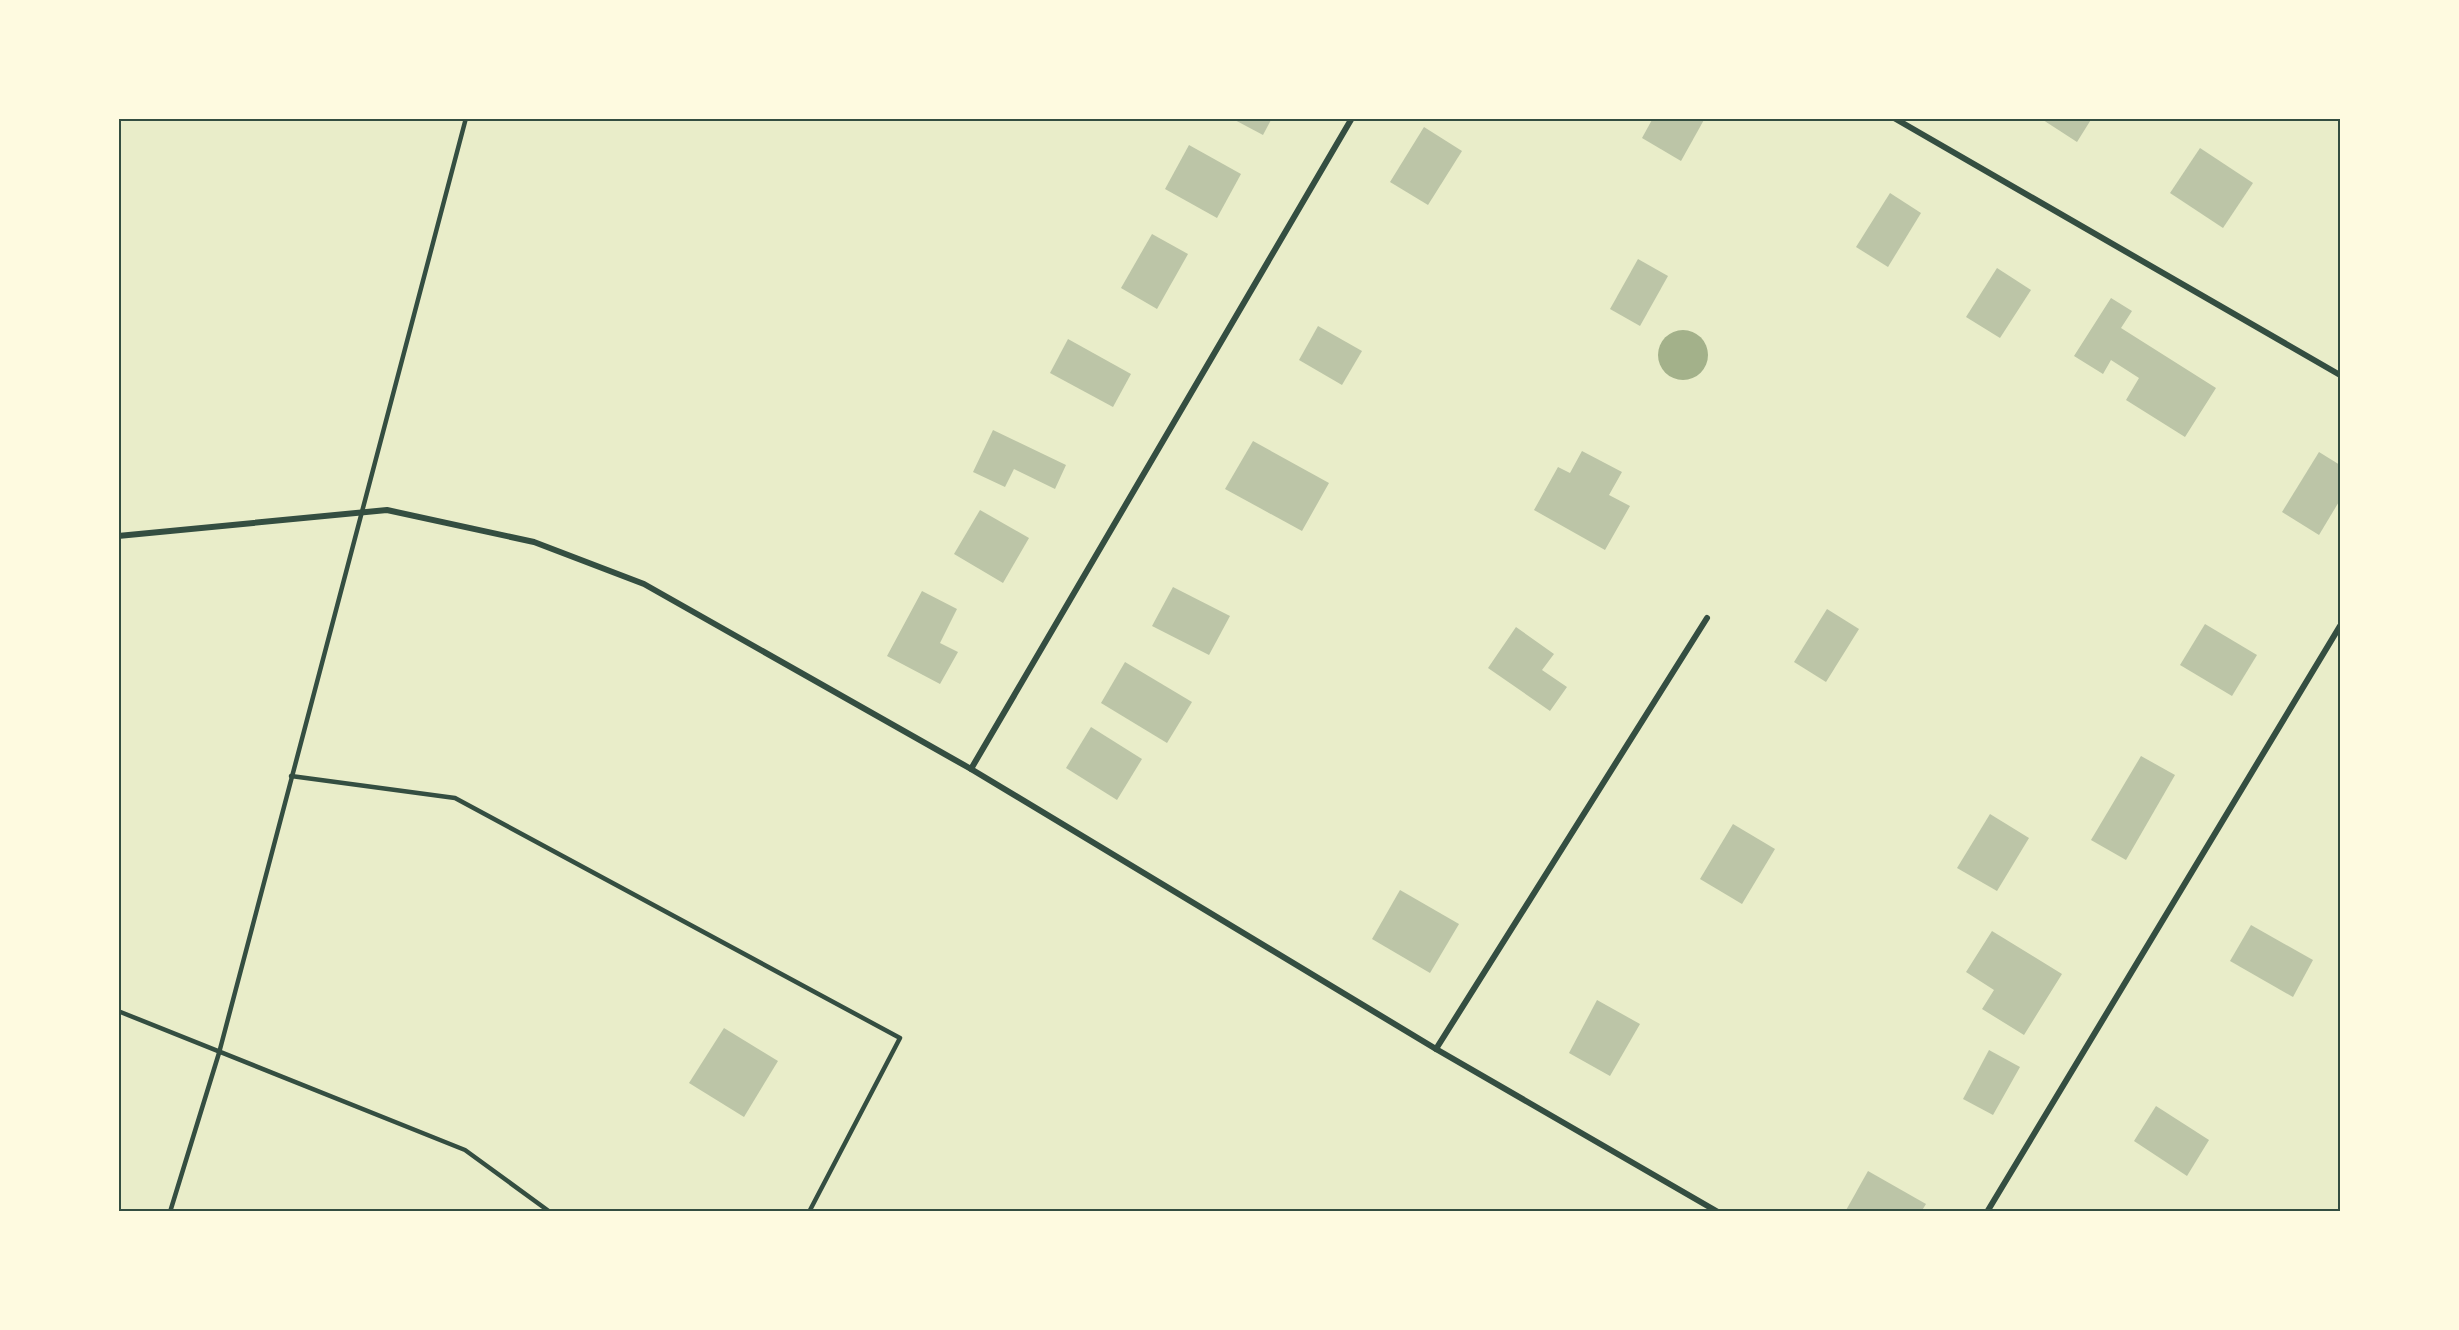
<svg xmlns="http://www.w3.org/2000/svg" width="2459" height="1330" viewBox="0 0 2459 1330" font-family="Arial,sans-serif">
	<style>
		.water { fill: #a3b18a }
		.building { fill: #bcc5a7 }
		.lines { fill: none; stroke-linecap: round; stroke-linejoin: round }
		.service { stroke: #344e41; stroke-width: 4.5 }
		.minor { stroke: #344e41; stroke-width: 6 }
		.neatline { fill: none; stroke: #344e41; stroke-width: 2 }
	</style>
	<rect width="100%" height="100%" fill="#e9edc9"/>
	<circle class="water" cx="1683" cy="355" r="25"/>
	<g class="building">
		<path d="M1231,118H1272L1263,135Z"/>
		<path d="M1653,118H1705L1681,161L1642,138Z"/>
		<path d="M2040,118H2092L2077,142Z"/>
		<path d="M1424,127L1462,151L1428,205L1390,182Z"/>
		<path d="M1189,145L1241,174L1217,218L1165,189Z"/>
		<path d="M2200,148L2253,183L2223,228L2170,193Z"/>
		<path d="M1890,193L1921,213L1888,267L1856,247Z"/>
		<path d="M1152,234L1188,254L1157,309L1121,288Z"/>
		<path d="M1638,259L1668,276L1640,326L1610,309Z"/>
		<path d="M1997,268L2031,290L2000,338L1966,317Z"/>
		<path d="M2111,298L2132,311L2121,328L2216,388L2185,437L2126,400L2139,378L2111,360L2103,374L2074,356Z"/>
		<path d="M1318,326L1362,351L1342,385L1299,360Z"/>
		<path d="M1068,339L1131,374L1113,407L1050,373Z"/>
		<path d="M993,430L1066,465L1055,489L1014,469L1005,487L973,472Z"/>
		<path d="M1253,441L1329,483L1302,531L1225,489Z"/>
		<path d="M1582,451L1622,472L1609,495L1630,506L1605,550L1534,510L1558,467L1570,473Z"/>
		<path d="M2319,452L2340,465V500L2319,535L2282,512Z"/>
		<path d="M980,510L1029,538L1003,583L954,554Z"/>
		<path d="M1173,587L1230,616L1209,655L1152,626Z"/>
		<path d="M922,591L957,609L940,643L958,652L940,684L887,656Z"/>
		<path d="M1827,609L1859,629L1826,682L1794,662Z"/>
		<path d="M2205,624L2257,655L2232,696L2180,665Z"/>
		<path d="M1516,627L1554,654L1542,670L1567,687L1550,711L1488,668Z"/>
		<path d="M1125,662L1192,702L1167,743L1101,703Z"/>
		<path d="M1091,727L1142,759L1117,800L1066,768Z"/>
		<path d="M2141,756L2175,775L2126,860L2091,840Z"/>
		<path d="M1990,814L2029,838L1997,891L1957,868Z"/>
		<path d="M1733,824L1775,849L1742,904L1700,879Z"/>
		<path d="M1400,890L1459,924L1430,973L1372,939Z"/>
		<path d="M2251,925L2313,960L2293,997L2230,961Z"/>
		<path d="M1992,931L2062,974L2024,1035L1982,1009L1994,990L1966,972Z"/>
		<path d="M1597,1000L1640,1024L1610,1076L1569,1053Z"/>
		<path d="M724,1028L778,1061L744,1117L689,1083Z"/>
		<path d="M1989,1050L2020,1067L1993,1115L1963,1099Z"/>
		<path d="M2156,1106L2209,1140L2187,1176L2134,1141Z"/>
		<path d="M1868,1171L1926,1204L1921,1212H1845Z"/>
	</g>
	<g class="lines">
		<g class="service">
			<path d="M291,776L455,798L900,1038L809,1212"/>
			<path d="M118,1011L465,1150L550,1212"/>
			<path d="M170,1212L219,1053L466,118"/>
		</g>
		<g class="minor">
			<path d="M1894,118L2340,375"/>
			<path d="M118,536L387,510L534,542L644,584L971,769L1436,1049L1718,1212"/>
			<path d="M971,769L1352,118"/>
			<path d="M1436,1049L1707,618"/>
			<path d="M1987,1212L2340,626"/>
		</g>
	</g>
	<rect width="2459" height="1330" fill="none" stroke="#fefae0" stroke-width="240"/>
	<rect x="120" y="120" width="2219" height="1090" class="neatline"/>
</svg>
